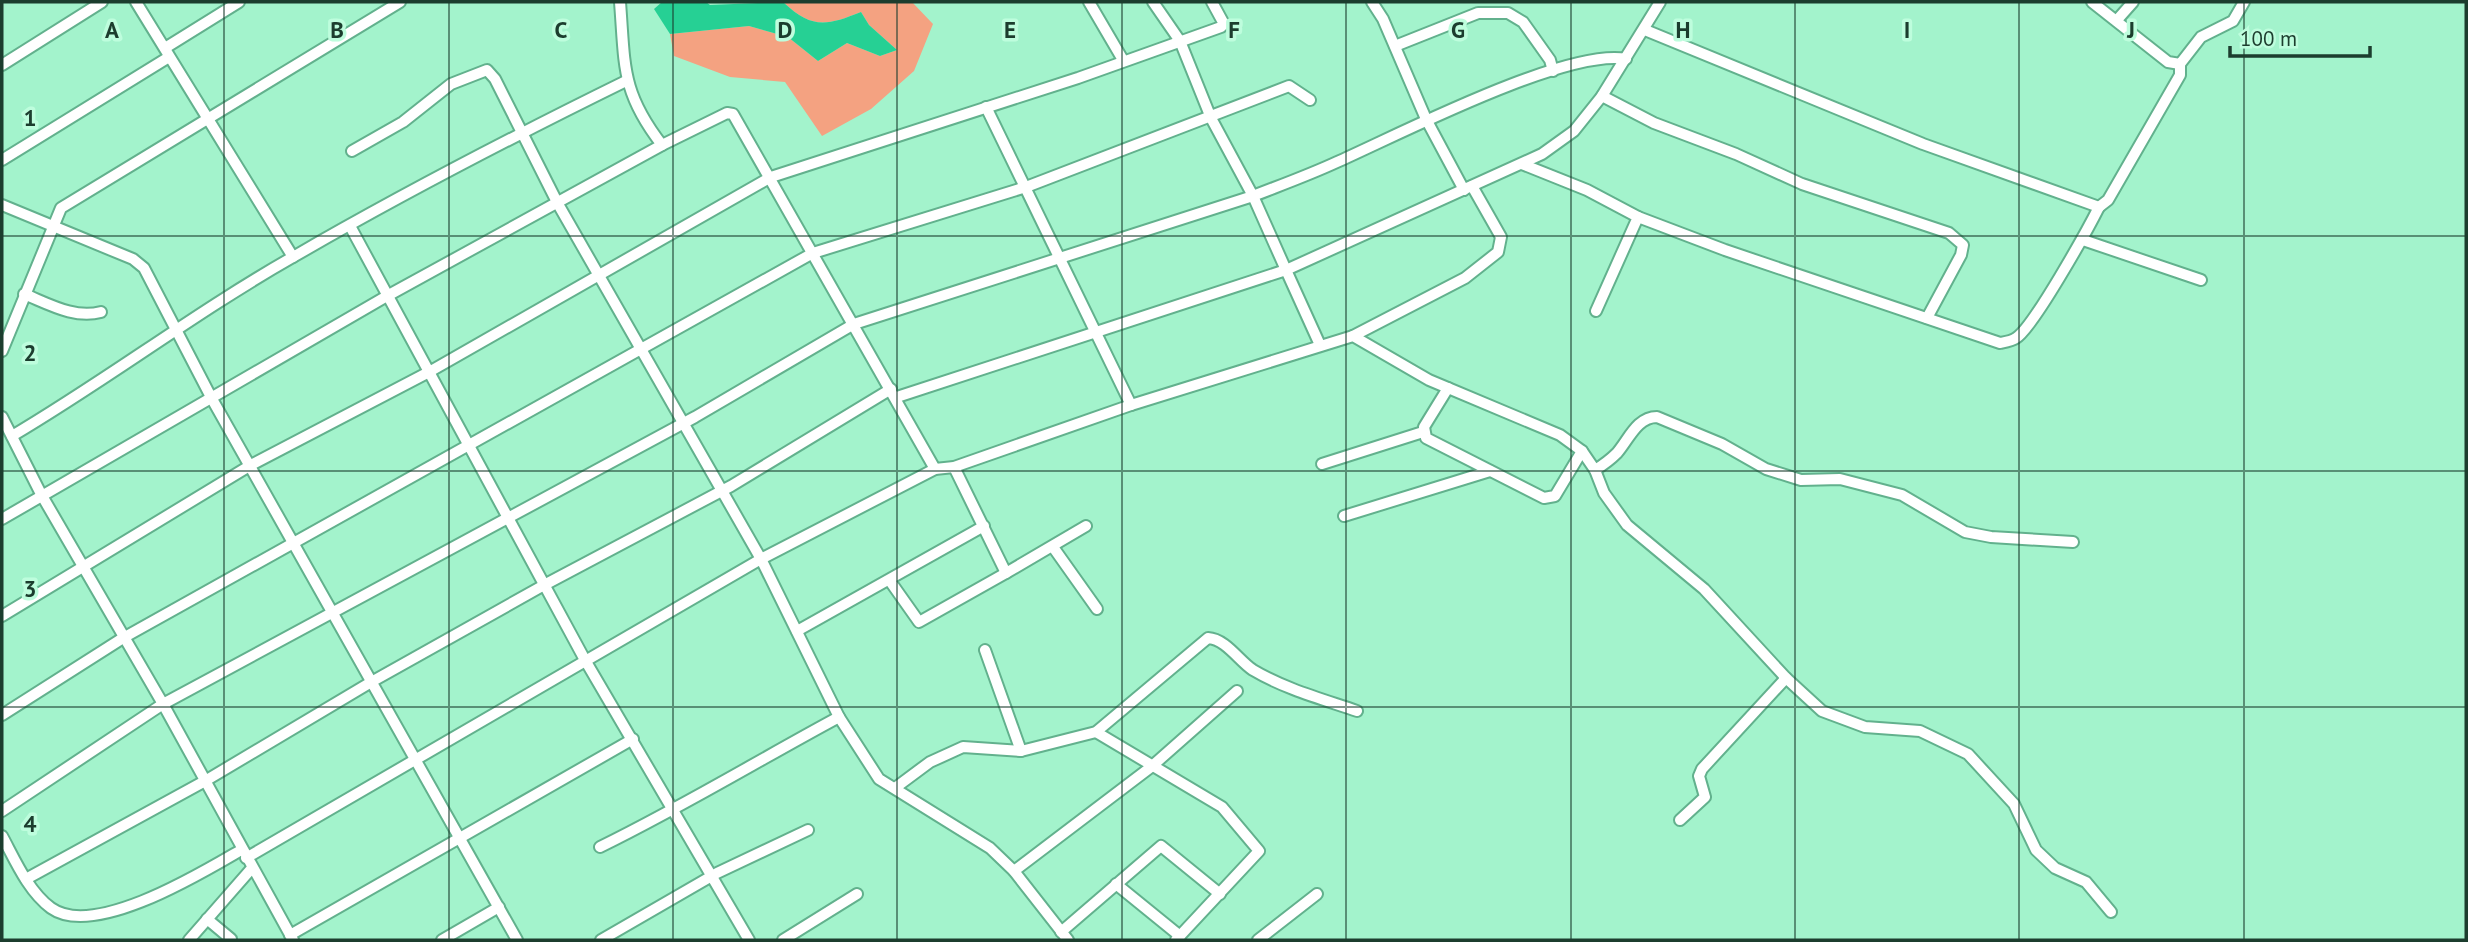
<svg xmlns="http://www.w3.org/2000/svg" width="2468" height="942" viewBox="0 0 2468 942" font-family="'PT Sans',sans-serif">
	<style>
		.green { fill: #f4a281 }
		.water { fill: #26d094 }
		.lines { fill: none; stroke-linecap: round; stroke-linejoin: round }
		.minor-casing { stroke: #62b18d; stroke-width: 14 }
		.minor { stroke: #fff; stroke-width: 10 }
		.grid { fill: none; stroke: #1c3d2e; stroke-width: 2; stroke-opacity: 0.55 }
		.grid-label { font-size: 23px; text-anchor: middle; font-weight: bold; fill: #1c3d2e; stroke: #befddd; stroke-width: 7; stroke-linejoin: round; paint-order: stroke }
	</style>
	<rect width="100%" height="100%" fill="#a3f3cc"/>
	<path class="green" d="M783,2H912L933,24L914,71L871,109L822,136L785,82L730,77L674,56L670,34L749,26L788,37L818,61L847,43L880,56L897,50L869,25L861,12C826,26 812,29 783,2Z"/>
	<path class="water" d="M662,2H706L710,5L783,2C812,29 826,26 861,12L869,25L897,50L880,56L847,43L818,61L788,37L749,26L670,34L654,9Z"/>
	<g class="lines">
		<g class="minor-casing">
			<g id="minor">
				<path d="M136,2L293,257"/>
				<path d="M620,2C625,66 621,92 662,145L727,113L733,114L935,469"/>
				<path d="M1089,2L1123,60"/>
				<path d="M1153,2L1180,41L1211,118L1253,196C1281,185 1309,175 1337,162C1398,135 1566,48 1626,59"/>
				<path d="M1372,2L1383,19L1426,119L1464,190"/>
				<path d="M2092,2L2168,62L2180,64L2201,37L2233,21L2244,2"/>
				<path d="M2117,20L2133,2"/>
				<path d="M1645,30L1923,144L2099,207L2108,200L2180,75V64"/>
				<path d="M1395,46L1478,13H1508L1523,22L1550,60L1553,71"/>
				<path d="M165,48L239,2"/>
				<path d="M2,65L102,2"/>
				<path d="M1602,96L1654,123L1736,154L1802,184L1949,233L1963,245L1961,255L1927,318"/>
				<path d="M986,107L1131,405"/>
				<path d="M352,151L403,122L451,84L487,70L495,79L558,204L761,559L839,717"/>
				<path d="M2,160L169,57"/>
				<path d="M1522,164L1587,190L1638,217L1596,311"/>
				<path d="M2,205L133,259L144,268L212,399L517,940"/>
				<path d="M1638,217L1725,250L2000,343C2005,342 2012,341 2016,338C2033,328 2088,229 2099,207"/>
				<path d="M350,226L585,660L749,940"/>
				<path d="M2083,240L2201,280"/>
				<path d="M24,294C49,304 74,319 101,312"/>
				<path d="M1353,336L1465,278L1498,252L1501,237L1472,186"/>
				<path d="M2,351L61,208L400,2"/>
				<path d="M1448,388L1424,427L1426,438L1544,498L1555,496L1582,451"/>
				<path d="M897,397L1286,270L1320,345"/>
				<path d="M2,417L41,494L163,704L293,940"/>
				<path d="M12,436C107,380 196,312 293,257C402,194 514,136 626,81"/>
				<path d="M1322,464L1423,432"/>
				<path d="M954,467L1006,573L1086,526"/>
				<path d="M1595,470C1603,465 1611,459 1617,453C1629,439 1637,417 1657,417L1722,444L1766,469L1801,480L1840,479L1902,495L1965,532L1991,537L2073,542"/>
				<path d="M1344,516L1490,471"/>
				<path d="M2,519L387,296L662,145"/>
				<path d="M1053,547L1097,609"/>
				<path d="M890,581L919,622L1006,573"/>
				<path d="M2,616L251,465L429,372L771,177L1078,78L1221,27L1224,24L1212,2"/>
				<path d="M797,631L984,526"/>
				<path d="M985,650L1021,751"/>
				<path d="M2,715L123,638L813,253L1026,187L1289,86L1310,100"/>
				<path d="M1096,732L1222,807L1259,851L1176,940"/>
				<path d="M895,788L930,762L963,747L1021,751L1096,732L1208,638C1226,639 1239,661 1253,670C1285,689 1322,699 1357,711"/>
				<path d="M2,811L163,704L695,417L854,324L1253,196L1286,270L1542,154L1574,131L1602,96L1660,2"/>
				<path d="M1680,820L1705,797L1699,776L1702,769L1786,678"/>
				<path d="M2,836C15,860 28,891 51,908C94,939 203,872 241,850"/>
				<path d="M600,847C682,807 759,760 839,717L879,779L990,848L1014,871L1068,940"/>
				<path d="M246,858L761,559L935,469L954,467L1131,405L1353,336L1429,380L1560,435L1582,451L1595,470L1604,493L1627,525L1704,589L1786,678L1822,711L1865,727L1920,731L1968,754L2014,804L2036,850L2055,868L2086,882L2111,912"/>
				<path d="M1014,871L1151,767L1237,691"/>
				<path d="M26,879L205,781L373,681L546,584L731,486L891,389"/>
				<path d="M1116,884L1180,936"/>
				<path d="M207,919L231,939"/>
				<path d="M1061,932L1161,846L1220,894"/>
				<path d="M290,935L633,739"/>
				<path d="M189,940L252,868"/>
				<path d="M442,940L499,907"/>
				<path d="M601,940L717,873L808,830"/>
				<path d="M783,940L857,894"/>
				<path d="M1258,940L1317,894"/>
			</g>
		</g>
		<use href="#minor" class="minor"/>
	</g>
	<path class="grid" d="M224,2V940M449,2V940M673,2V940M897,2V940M1122,2V940M1346,2V940M1571,2V940M1795,2V940M2019,2V940M2244,2V940M2,236H2466M2,471H2466M2,707H2466"/>
	<g class="grid-label">
		<text x="112" y="38">A</text>
		<text x="337" y="38">B</text>
		<text x="561" y="38">C</text>
		<text x="785" y="38">D</text>
		<text x="1010" y="38">E</text>
		<text x="1234" y="38">F</text>
		<text x="1458" y="38">G</text>
		<text x="1683" y="38">H</text>
		<text x="1907" y="38">I</text>
		<text x="2131" y="38">J</text>
		<text x="30" y="126">1</text>
		<text x="30" y="361">2</text>
		<text x="30" y="597">3</text>
		<text x="30" y="832">4</text>
	</g>
	<rect width="2468" height="942" fill="none" stroke="#1c3d2e" stroke-width="7"/>
	<path d="M2230 46v10h140v-10" fill="none" stroke="#1c3d2e" stroke-width="3.5"/>
	<text x="2240" y="46" font-size="21" fill="#1c3d2e" stroke="#befddd" stroke-width="5" paint-order="stroke">100 m</text>
</svg>
